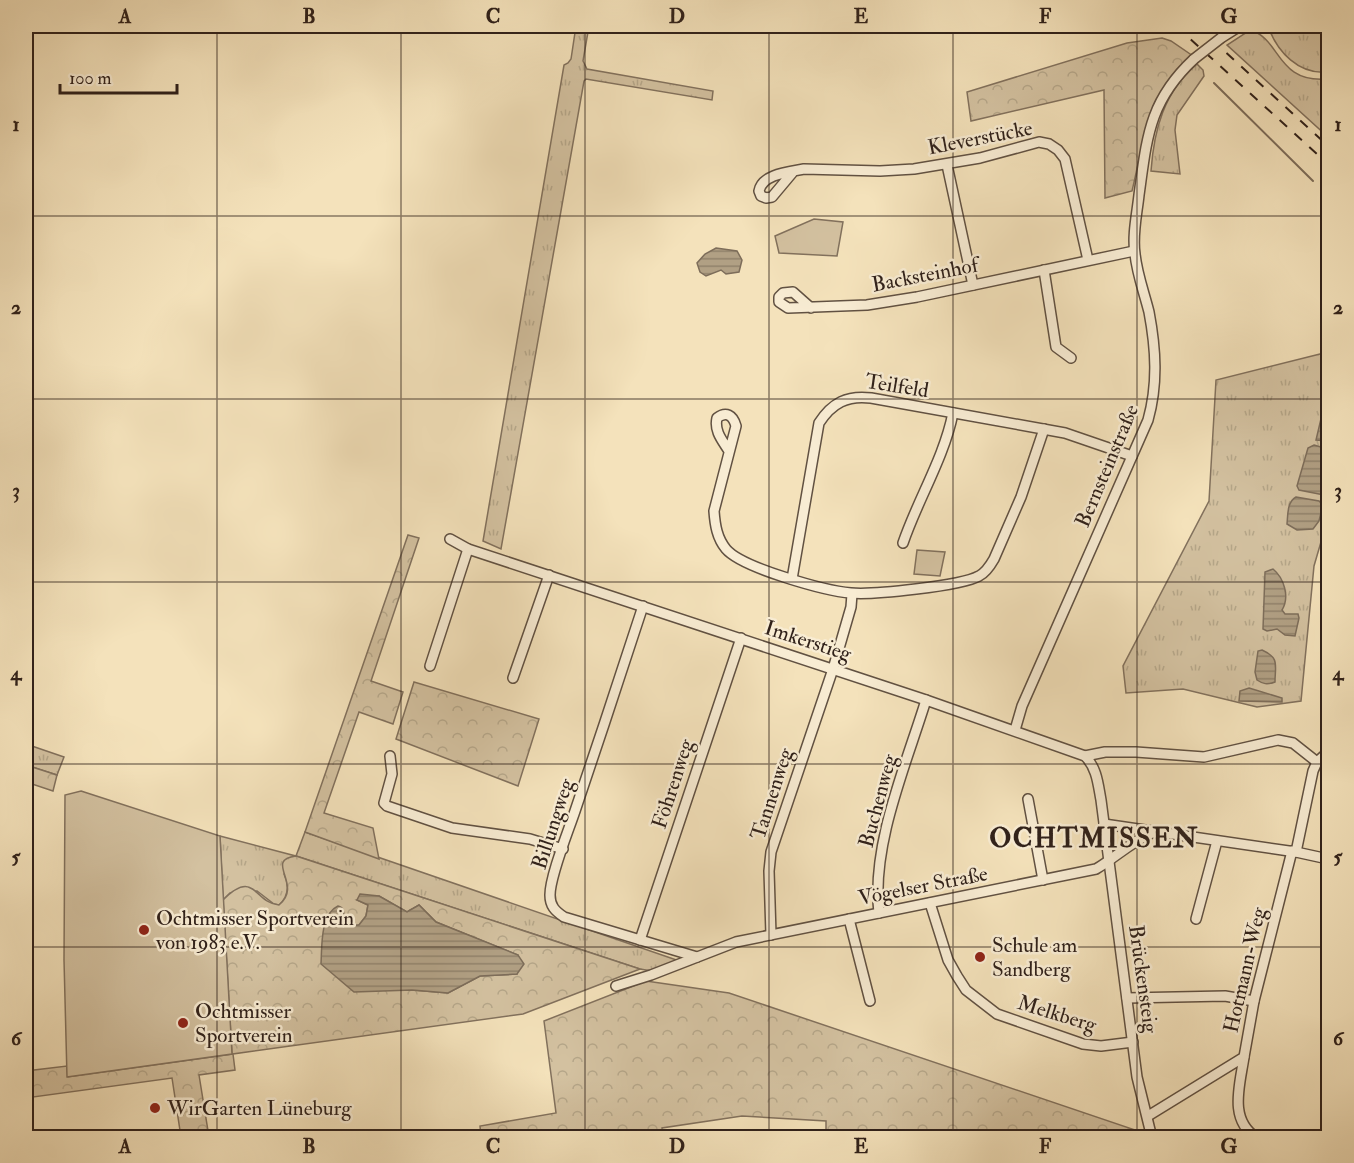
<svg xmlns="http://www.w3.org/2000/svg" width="1354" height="1163" viewBox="0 0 1354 1163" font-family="'IM FELL Double Pica',serif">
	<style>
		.grass { fill: url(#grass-tufts); stroke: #82715d; stroke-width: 1.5 }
		.forest { fill: url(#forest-crowns); stroke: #82715d; stroke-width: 1.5; fill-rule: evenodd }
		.park { fill: #d3c1a0; stroke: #82715d; stroke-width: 1.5 }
		.water { fill: url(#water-rules); stroke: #7d6d5a; stroke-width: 1.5 }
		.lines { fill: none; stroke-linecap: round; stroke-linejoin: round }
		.stream { stroke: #7d6d5a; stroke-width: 2 }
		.street-casing { stroke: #615142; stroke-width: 12 }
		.street { stroke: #f8ecd3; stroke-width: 9 }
		.rail { stroke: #30211a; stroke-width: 2; stroke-dasharray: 10 10; stroke-linecap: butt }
		.street-bridge-casing { stroke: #615142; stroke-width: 12; stroke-linecap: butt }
		.street-bridge { stroke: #f8ecd3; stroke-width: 9 }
		.grid { fill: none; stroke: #30211a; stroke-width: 1.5; stroke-opacity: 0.55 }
		.poi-dot { fill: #8f2418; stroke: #f8ecd3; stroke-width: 2 }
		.labels { text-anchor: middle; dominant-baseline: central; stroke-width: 5; stroke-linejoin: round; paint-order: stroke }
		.street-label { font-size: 21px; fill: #30211a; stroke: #f8ecd3 }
		.poi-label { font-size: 21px; fill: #30211a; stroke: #f8ecd3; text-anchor: start }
		.district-label { font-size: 27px; font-weight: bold; letter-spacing: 1.5px; fill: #30211a; stroke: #f8ecd3 }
		.neatline { fill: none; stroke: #30211a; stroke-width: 2 }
		.grid-label { font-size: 20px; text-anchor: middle; font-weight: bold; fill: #30211a }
	</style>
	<defs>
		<pattern id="grass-tufts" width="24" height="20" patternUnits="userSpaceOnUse" patternTransform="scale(1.5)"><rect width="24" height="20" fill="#d3c1a0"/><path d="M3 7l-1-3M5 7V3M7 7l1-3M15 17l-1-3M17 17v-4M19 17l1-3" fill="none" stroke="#b5a689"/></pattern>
		<pattern id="forest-crowns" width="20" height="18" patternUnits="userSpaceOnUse" patternTransform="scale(1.5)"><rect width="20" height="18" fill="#d3c1a0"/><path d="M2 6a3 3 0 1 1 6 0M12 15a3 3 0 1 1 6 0" fill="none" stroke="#b5a689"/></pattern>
		<pattern id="water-rules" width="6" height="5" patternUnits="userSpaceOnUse" patternTransform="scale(1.5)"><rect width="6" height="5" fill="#b1a084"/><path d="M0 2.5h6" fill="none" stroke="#90826b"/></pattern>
	</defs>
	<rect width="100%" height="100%" fill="#f4e2bb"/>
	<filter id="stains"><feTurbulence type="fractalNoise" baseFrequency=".00333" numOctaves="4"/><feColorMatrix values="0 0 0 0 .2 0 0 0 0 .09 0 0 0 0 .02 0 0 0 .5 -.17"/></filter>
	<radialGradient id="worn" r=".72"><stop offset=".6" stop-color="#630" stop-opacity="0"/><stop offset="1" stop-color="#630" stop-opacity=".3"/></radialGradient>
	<g class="grass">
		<path d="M576,26H589L583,61L587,69L713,91L712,100L586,79L584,81L501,549L483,541L564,65L568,63L571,59Z"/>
		<path d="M1268,26H1328V72C1299,75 1277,52 1268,26Z"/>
		<path d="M1250,30C1281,38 1276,84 1328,79V137L1227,45Z"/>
		<path d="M1197,64L1203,70L1204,76L1177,115L1175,130L1180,174L1151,171C1154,129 1164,92 1197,64Z"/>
		<path d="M1328,352V518L1314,566L1301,701L1257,707L1183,689L1126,693L1123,666L1209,501L1216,380Z"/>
		<path d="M26,744L64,757L57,775L26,765Z"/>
		<path d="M305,832L691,965L652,971L640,969L296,856L284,874C289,885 289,896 279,905L274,904L257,891L230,893L223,900L220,836L296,856Z"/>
	</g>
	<g class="forest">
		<path d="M1162,38L1171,41L1193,56C1146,93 1145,137 1132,191L1105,198L1104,90L971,121L967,92L1127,43Z"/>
		<path d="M408,535L419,538L371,681L403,692L393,724L359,712L324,813L373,828L379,859L305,832Z"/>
		<path d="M414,682L539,719L518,786L396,739Z"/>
		<path d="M26,765L57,775L53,791L26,782Z"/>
		<path d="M296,856L640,969L523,1014L233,1054L235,1070L199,1075L209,1137H181L172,1078L26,1098V1071L67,1066L68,1077L232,1054L223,900C255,868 254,903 279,905C304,885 263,860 296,856ZM379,896L407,912L419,905L436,922L518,955L517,974L480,976L448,993L412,990L326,917H343L342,918L344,926L359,925L366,916L368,905L357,900Z"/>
		<path d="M646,981L729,993L1147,1134L1148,1137H826V1121L742,1116L662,1128L663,1138L481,1137L480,1126L556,1113L544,1021Z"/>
	</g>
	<g class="park">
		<path d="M814,219L843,222L837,256L779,253L775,236Z"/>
		<path d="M917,550L945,552L940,576L914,574Z"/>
		<path d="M81,791L220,836L232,1054L67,1077L64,960L65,795Z"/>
	</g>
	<g class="water">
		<path d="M716,248L737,251L742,260L739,272L726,274L721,270L706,276L700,272L697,263L705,254Z"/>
		<path d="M1324,406H1328V441L1316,440Z"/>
		<path d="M1314,445L1328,449V490L1327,494L1324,495L1299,490L1297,486L1308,448Z"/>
		<path d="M1296,497L1319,501L1323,505L1319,521L1313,529L1297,530L1287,524C1288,514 1287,502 1296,497Z"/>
		<path d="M1273,569C1284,578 1290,597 1282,610L1285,614H1298L1299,618L1295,636L1285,635L1277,629L1267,631L1263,629L1265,572Z"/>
		<path d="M1262,650C1280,658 1275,665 1275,682C1267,685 1263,684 1257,680L1255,672L1258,651Z"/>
		<path d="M1249,688L1282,698V702L1239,701L1240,691Z"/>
		<path d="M360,894L379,896L407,912L419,905L436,922L518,955L524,964L517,974L480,976L448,993L412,990L354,992L321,964C322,947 320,914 338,906C344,907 345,914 342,919L344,926L359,925L366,916L368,905L357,900Z"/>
	</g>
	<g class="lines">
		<path class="stream" d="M1214,83L1313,181"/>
		<g class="street-casing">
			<g id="street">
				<path d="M1221,38L1240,26"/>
				<path d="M947,165L973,285"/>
				<path d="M793,172L772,197L766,198L761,196L759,191C762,174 789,172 804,169L880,171L914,169L980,158L1039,142L1049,144L1058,150L1065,159L1088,260"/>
				<path d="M1044,270L1056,347L1071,358"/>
				<path d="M811,308L793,292L783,293L779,297V302L788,308L867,305L917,297L1134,251"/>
				<path d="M729,451C722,440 714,431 717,418C726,411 733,415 736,426L714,511C715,525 717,538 726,549C742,568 826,591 851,593C872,595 961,586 979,576C985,573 990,566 994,559L1021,497L1044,429"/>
				<path d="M450,539L468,549L926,700L1085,756C1097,768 1098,784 1101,800L1137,1077L1152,1138"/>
				<path d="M903,543C918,499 944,458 953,413"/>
				<path d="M792,579L819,423C832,403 847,395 871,398L1065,433L1132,456"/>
				<path d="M643,606C621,674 598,743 575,811C568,832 550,876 550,895C550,906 555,911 564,917L697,957"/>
				<path d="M430,666L468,549"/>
				<path d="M513,678L549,575"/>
				<path d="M1015,730L1022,706L1148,420C1158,384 1156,349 1149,312C1144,292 1137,274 1135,254C1132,235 1137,214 1139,195C1147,137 1149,101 1194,59"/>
				<path d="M390,756L392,774L384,803L387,806L452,828L530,839L563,849"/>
				<path d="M1085,756L1105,752H1136L1204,757L1278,740L1293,743L1317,762"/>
				<path d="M1028,799L1043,880"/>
				<path d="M1104,824L1296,852L1328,859"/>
				<path d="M1296,852L1313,771L1317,762L1328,752"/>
				<path d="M930,903L948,960L957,976L966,990L997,1014L1083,1044L1101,1046L1133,1042"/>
				<path d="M879,913C871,845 906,765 926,700"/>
				<path d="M849,919L870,1001"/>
				<path d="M1196,919L1217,841"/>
				<path d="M771,935L769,871L771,852L833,669L851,607L852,594"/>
				<path d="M640,940L741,638"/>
				<path d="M616,986L651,975L736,942L1096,869C1116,857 1132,841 1154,832"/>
				<path d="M1127,998L1225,996L1254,1001"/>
				<path d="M1244,1057C1240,1085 1228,1120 1257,1138"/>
				<path d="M1148,1116L1244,1057L1254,1001L1292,851"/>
			</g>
		</g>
		<use href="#street" class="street"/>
		<g class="rail">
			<path d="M1176,26L1328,164"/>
			<path d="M1197,26L1328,146"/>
		</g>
		<g class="street-bridge-casing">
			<path id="street-bridge" d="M1194,59L1221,38"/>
		</g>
		<use href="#street-bridge" class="street-bridge"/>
	</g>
	<path class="grid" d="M217,26V1138M401,26V1138M585,26V1138M769,26V1138M953,26V1138M1137,26V1138M26,216H1328M26,399H1328M26,582H1328M26,764H1328M26,947H1328"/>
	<g class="poi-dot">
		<circle cx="144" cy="930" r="6"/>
		<circle cx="980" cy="957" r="6"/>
		<circle cx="183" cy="1023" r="6"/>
		<circle cx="155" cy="1108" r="6"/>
	</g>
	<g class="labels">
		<g class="street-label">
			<text transform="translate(980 138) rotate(-11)">Kleverstücke</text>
			<text transform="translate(925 275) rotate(-11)">Backsteinhof</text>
			<text transform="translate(897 386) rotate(9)">Teilfeld</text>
			<text transform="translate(1107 466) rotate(-67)">Bernsteinstraße</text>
			<text transform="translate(808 641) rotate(18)">Imkerstieg</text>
			<text transform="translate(673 784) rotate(-72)">Föhrenweg</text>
			<text transform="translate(772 794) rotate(-72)">Tannenweg</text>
			<text transform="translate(878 801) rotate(-75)">Buchenweg</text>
			<text transform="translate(553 824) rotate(-72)">Billungweg</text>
			<text transform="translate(923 886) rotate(-11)">Vögelser Straße</text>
			<text transform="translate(1245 970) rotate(-77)">Hotmann-Weg</text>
			<text transform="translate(1143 979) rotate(82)">Brückensteig</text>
			<text transform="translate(1057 1014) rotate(17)">Melkberg</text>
		</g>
		<g class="poi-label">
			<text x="156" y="918">Ochtmisser Sportverein<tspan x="156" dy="24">von 1983 e.V.</tspan></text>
			<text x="992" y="945">Schule am<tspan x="992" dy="24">Sandberg</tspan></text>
			<text x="195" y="1011">Ochtmisser<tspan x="195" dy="24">Sportverein</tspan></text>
			<text x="167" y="1108">WirGarten Lüneburg</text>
		</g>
		<g class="district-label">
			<text x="1094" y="838">OCHTMISSEN</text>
		</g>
	</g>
	<rect width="1354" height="1163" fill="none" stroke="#f4e2bb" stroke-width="66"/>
	<path d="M60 84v9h117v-9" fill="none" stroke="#30211a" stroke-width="3"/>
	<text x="69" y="84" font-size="18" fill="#30211a" stroke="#f8ecd3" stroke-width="4.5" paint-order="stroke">100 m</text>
	<rect x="33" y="33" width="1288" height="1097" class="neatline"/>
	<g class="grid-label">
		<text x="125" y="23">A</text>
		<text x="309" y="23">B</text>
		<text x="493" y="23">C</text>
		<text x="677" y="23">D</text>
		<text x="861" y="23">E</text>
		<text x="1045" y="23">F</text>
		<text x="1229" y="23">G</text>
		<text x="16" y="131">1</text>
		<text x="1338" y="131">1</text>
		<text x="16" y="314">2</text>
		<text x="1338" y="314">2</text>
		<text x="16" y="497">3</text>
		<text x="1338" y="497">3</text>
		<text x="16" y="680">4</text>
		<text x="1338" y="680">4</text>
		<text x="16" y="863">5</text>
		<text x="1338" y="863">5</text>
		<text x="16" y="1045">6</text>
		<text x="1338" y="1045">6</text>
		<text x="125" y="1153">A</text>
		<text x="309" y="1153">B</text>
		<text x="493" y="1153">C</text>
		<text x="677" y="1153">D</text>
		<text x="861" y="1153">E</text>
		<text x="1045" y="1153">F</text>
		<text x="1229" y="1153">G</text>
	</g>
	<rect width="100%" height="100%" filter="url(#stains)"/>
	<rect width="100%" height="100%" fill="url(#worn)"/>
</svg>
